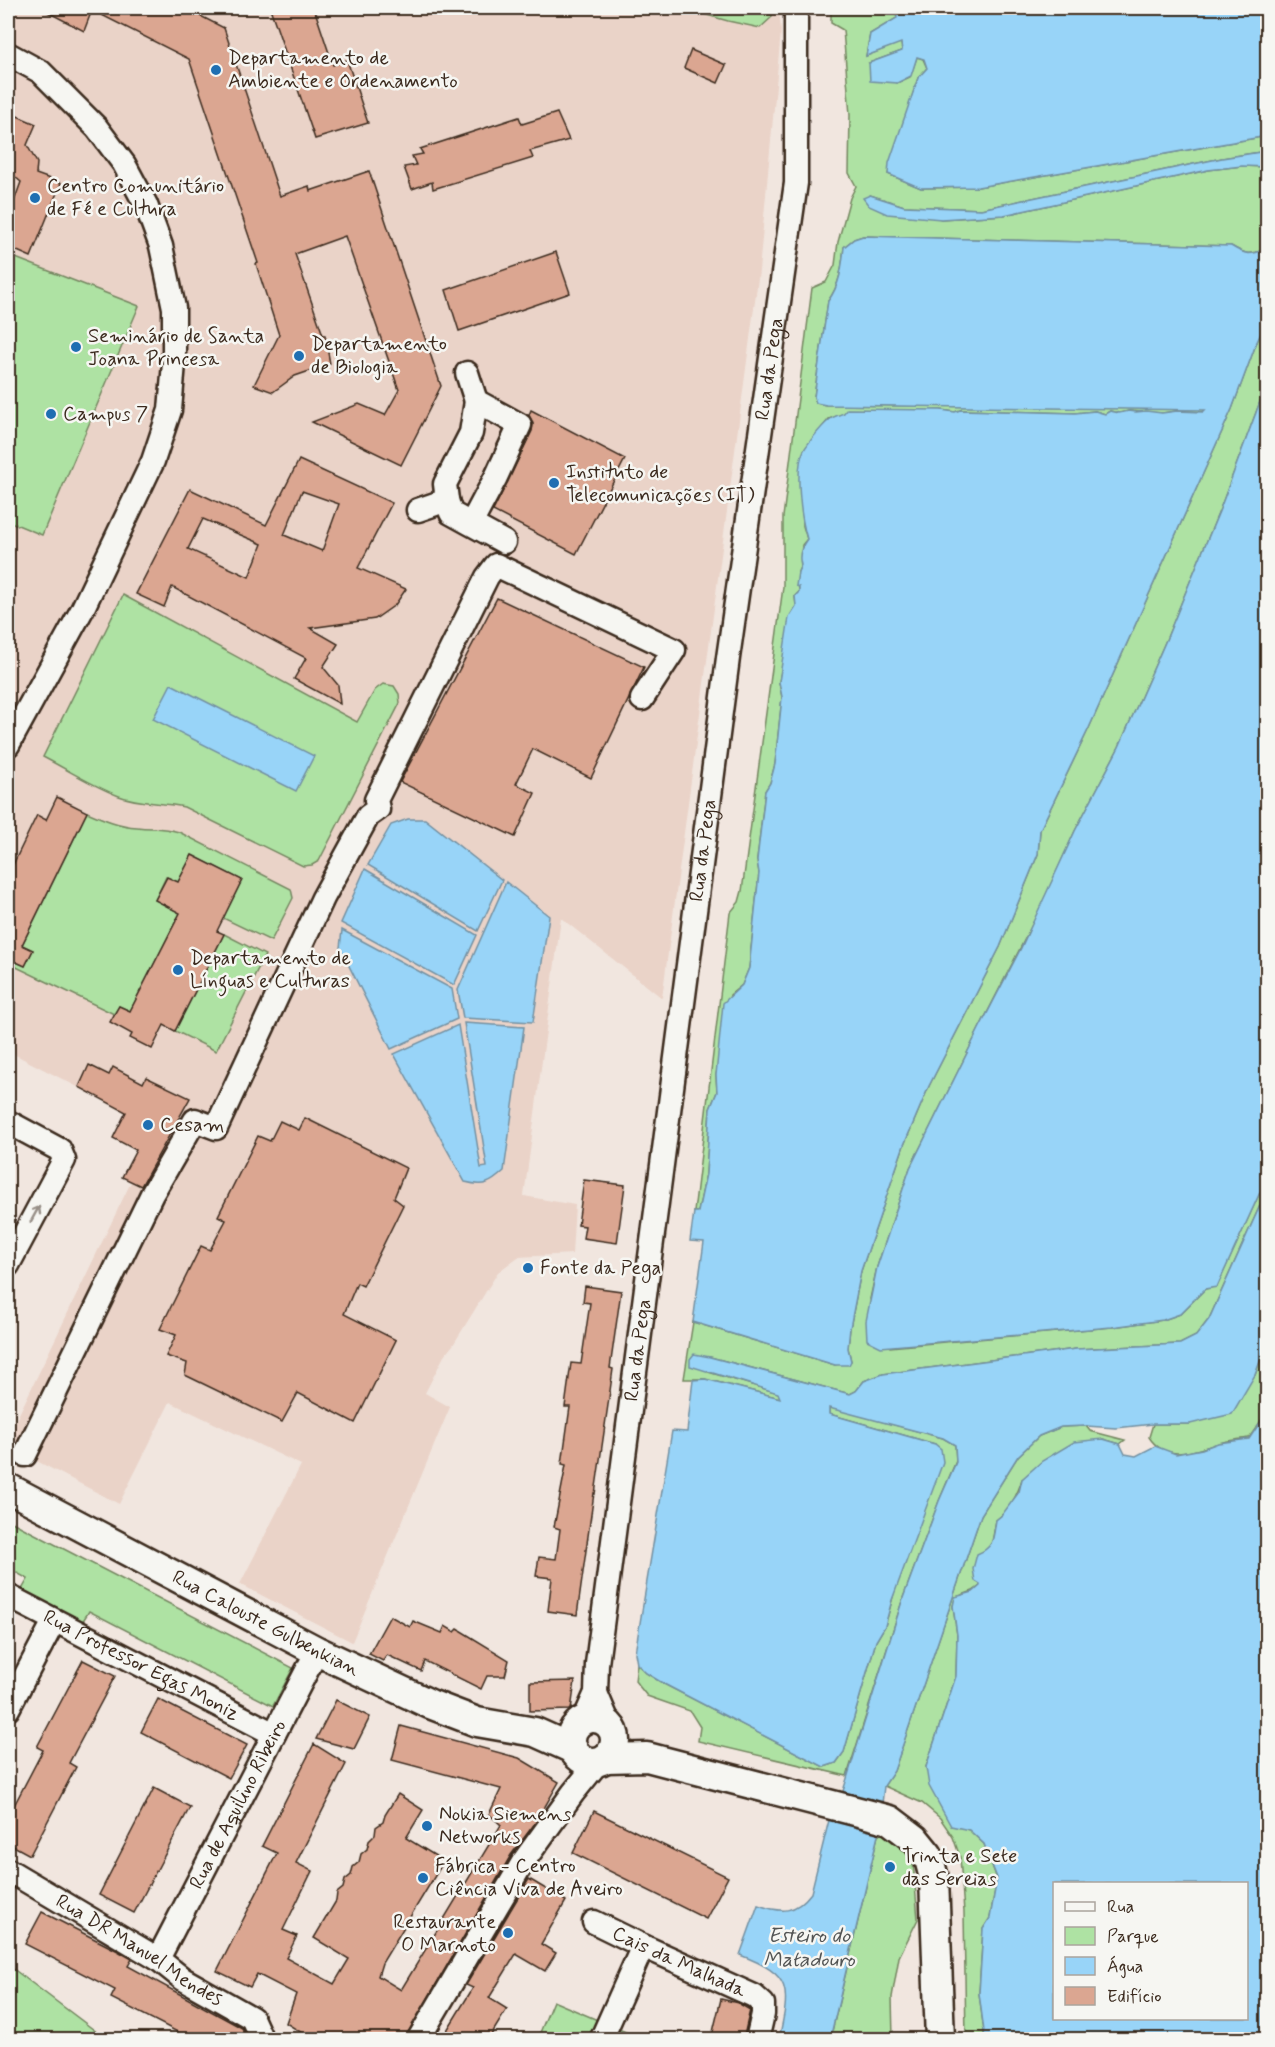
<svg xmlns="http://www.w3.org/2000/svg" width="1275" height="2047" viewBox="0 0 1275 2047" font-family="Mynerve,sans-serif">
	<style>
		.built { fill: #ead3c8 }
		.green { fill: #aee2a3; stroke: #748660; stroke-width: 1.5 }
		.water { fill: #98d4f8; stroke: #7390a1; stroke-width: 1.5; fill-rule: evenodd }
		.building { fill: #dba691; stroke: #3b2a1e; stroke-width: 1.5; fill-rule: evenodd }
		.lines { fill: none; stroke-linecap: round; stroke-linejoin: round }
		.minor-casing { stroke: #3b2a1e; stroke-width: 27 }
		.major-casing { stroke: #3b2a1e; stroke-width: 33 }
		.minor { stroke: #f6f6f2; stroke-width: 22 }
		.major { stroke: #f6f6f2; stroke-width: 28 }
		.oneway { stroke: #989088 }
		.poi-dot { fill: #1f6fb2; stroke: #f6f6f2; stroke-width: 2 }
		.labels { text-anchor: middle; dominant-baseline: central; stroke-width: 5; stroke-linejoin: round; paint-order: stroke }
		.poi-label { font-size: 20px; fill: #3b2a1e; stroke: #f6f6f2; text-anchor: start }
		.street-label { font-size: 20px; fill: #3b2a1e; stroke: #f6f6f2 }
		.water-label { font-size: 21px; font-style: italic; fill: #525454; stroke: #f6f6f2 }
	</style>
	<rect width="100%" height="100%" fill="#f1e6df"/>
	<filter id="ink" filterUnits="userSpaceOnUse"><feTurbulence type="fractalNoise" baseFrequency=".0167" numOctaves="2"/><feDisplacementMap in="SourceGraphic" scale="12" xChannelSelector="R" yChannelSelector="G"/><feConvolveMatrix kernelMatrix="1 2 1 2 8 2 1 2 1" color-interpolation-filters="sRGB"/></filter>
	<g filter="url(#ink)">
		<path class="built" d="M8,8H779L781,31L759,271L662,998L561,918L524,1196L575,1205L572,1254L518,1257L498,1272L453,1345L444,1356L425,1393L450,1407L352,1642L240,1584L301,1465L170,1402L119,1504L8,1446V1437L131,1182L122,1177L136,1150L113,1138L126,1112L8,1051Z"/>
		<g class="green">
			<path d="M682,8H772V17L760,28L728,21Z"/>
			<path d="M831,8H895L897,18L870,34L866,56L901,42L902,51L869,63L897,83L910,77L917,57L923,59L927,68L918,78L888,174L921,188L978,187L1267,136V151L1222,158L981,209L904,206L870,195L941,219L1004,215L1208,170L1242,166L1267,167V250C1249,252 1251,258 1231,246L863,236L854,239L844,247C842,267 840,285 828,301L814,397L816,403L826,405L1206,409L1204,412L1177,411L1162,413L1129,411L1119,413L1110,411L1105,414L1095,411L1075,413L960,410L955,412L941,410L845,413L829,419L804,450L803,526L807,539L802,545L801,565L798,572L799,592L795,596L796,606L792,614L779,682L782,697L775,764L770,783L765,791L757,860L759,873L749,968L742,985L730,995L716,1075L717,1092L710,1109L706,1174L698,1212H694L730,913L739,902L742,891L783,587V517L812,288L826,282L835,265L838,242L850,198L856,186L849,173L850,115L843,30L831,23Z"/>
			<path d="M8,255L139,306L42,535L8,521Z"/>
			<path d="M1267,320V383L1220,509L1166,640L1119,747L1075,831L1036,917L979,1029L910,1168L877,1267L870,1299L890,1347L1112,1327L1163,1320L1180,1314L1205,1289L1217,1286L1267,1177V1190L1209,1319L1196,1336L1180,1344L1076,1349L883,1374L864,1381L856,1391L850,1394L710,1357L708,1372L779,1393L780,1398L705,1379H684L693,1322L835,1365L851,1361L848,1348L850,1328L861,1271L904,1145L929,1086L1000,947L1038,854L1040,830L1089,728L1232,409L1256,344Z"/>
			<path d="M123,595L357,722L375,690L383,684L394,686L399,694L400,703L319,861L312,865L303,866L184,807C163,802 139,804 119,796C93,786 68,770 43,757Z"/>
			<path d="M87,812C103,819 119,826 137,827C154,829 161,827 179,832L291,889L293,898L271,941L223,918L242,880L192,855L178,882L166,877L155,900L180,913L130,1011L119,1006L114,1014L8,963V958L25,966L33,950L22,945Z"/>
			<path d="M224,934L265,955L216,1051L175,1031Z"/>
			<path d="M1267,1342V1405L1265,1415L1249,1438C1238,1440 1227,1440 1216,1444C1193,1451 1166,1463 1149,1437L1153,1424H1190L1255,1375Z"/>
			<path d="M829,1407L943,1438L955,1445L956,1461L939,1501L903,1598L847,1776L698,1741L700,1727L690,1711L647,1696L635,1681L637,1664L646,1673L664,1684L824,1767L836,1763L844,1752L876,1641L885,1626L935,1444L829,1414Z"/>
			<path d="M1086,1426L1090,1431L1125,1440L1120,1444L1103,1439L1022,1479C1018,1494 1009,1511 996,1520L992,1543L986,1550L980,1586L973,1591L956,1597L953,1606L957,1635L956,1676L926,1767L960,1827L969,1830L984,1844L997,1879L990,1918L983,1929L979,1993L985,2039H966L964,1912L960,1857L953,1837L940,1818L922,1803L884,1786L894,1771L981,1515L1018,1456L1039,1436L1061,1427Z"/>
			<path d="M8,1520L293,1668L273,1706L89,1611L81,1624L20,1593L28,1579L8,1568Z"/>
			<path d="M879,1831L887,1834L903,1846L913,1862L918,1919L899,1957L892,1997L893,2039L830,2040Z"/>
			<path d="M8,1965L106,2039H8Z"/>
			<path d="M553,2001L642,2039L537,2040Z"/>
		</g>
		<g class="water">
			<path d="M895,8H1267V136L978,187L921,188L888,174L889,163L918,78L927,68L924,59L917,57L911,76L897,83L870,81L869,63L902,51L901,43L866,56L870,34L897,18Z"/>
			<path d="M1267,151V167L1242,166L1208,170L1004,215L941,219L887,214L869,206L863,198L870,195L904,206L981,209L1222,158Z"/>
			<path d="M863,236L1231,246C1247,256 1250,255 1267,249V320L1256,344L1232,409L1089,728L1040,830L1038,854L1000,947L929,1086L904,1145L861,1271L850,1328L848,1348L851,1361L849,1365H835L693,1322L704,1242L690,1241L694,1212H698L706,1174L710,1109L717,1092L716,1075L723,1003L742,985L749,968L759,873L757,860L765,791L770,783L775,764L782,697L779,682L789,617L796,606L795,596L799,592V587L796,586L798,572L801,565C798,555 801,547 807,539C801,519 794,468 804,450C808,443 821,427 828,421C831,417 839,415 844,413L847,409L941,410L955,412L960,410L1075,413L1095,411L1105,414L1110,411L1119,413L1129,411L1136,412L1146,411L1162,413L1177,411L1203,412L1205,410L826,405L816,403L814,397L828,301C840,285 842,267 844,247L854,239Z"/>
			<path d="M1267,383V1177L1217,1287L1205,1289L1180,1314L1163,1320L1112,1327L881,1347L867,1340L866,1321L877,1267L910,1168L979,1029L1021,948L1075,831L1119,747L1166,640L1220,509Z"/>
			<path d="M171,684L314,756L296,791L153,719Z"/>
			<path d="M408,819H425L502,880L478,931L368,865L391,825Z"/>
			<path d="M365,869L477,935L454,985L341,923Z"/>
			<path d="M506,882L549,916L533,1022L463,1018L458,990Z"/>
			<path d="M342,930L452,989L457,1019L391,1049L340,948Z"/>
			<path d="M464,1023L524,1027L504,1171C490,1184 484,1187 465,1182L394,1054L458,1025L481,1168L487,1167Z"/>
			<path d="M1267,1190V1342L1255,1375L1232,1414L1190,1424H1153L1116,1428L1086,1426L1061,1427L1039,1436L1018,1456L981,1515L894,1771L884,1786L879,1831L830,2039H779C790,1989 793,1975 740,1955L758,1905C782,1913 795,1914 811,1893L829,1820L835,1817L903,1598L939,1501L956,1462L955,1445L943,1438L829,1408V1414L935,1444L941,1449L943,1462L892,1600L885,1626L876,1641L844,1752L836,1763L824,1767L664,1684L646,1673L637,1664L635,1653L672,1431L687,1432L693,1380L705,1379L780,1398L778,1393L690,1366V1359L694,1354L710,1357L850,1394L856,1391L864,1381L883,1374L1076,1349L1180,1344L1196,1336L1209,1319Z"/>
			<path d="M1267,1405V2039H985L979,1993L983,1929L990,1918L997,1878L984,1844L969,1830L951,1826L929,1786L926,1767L956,1676L957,1635L953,1606L955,1597L973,1592L980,1586V1584L975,1581L973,1569L977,1554C995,1547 993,1537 996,1520L1002,1515L1019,1492L1022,1479L1042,1461L1074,1442L1103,1439L1120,1444L1125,1454L1136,1456L1155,1446L1176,1454L1202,1449L1218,1443L1249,1439L1265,1415ZM1054,1884H1246V2018H1054Z"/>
		</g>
		<g class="building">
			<path d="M40,8H185L224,28L280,196L309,186L310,191L369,171L441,386L401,465L312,422L359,404L385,415L399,390L345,236L295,254L323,335H325L330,364L295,376L273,392L254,385L279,335L256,264L258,263L189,59L92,10L84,31Z"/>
			<path d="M270,8H314L333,65L347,60L368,123L315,139Z"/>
			<path d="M691,50L726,65L718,83L684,68Z"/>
			<path d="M8,112L36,124L27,145L37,163L36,174L61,183L31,257L8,247V218L21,182L8,171Z"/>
			<path d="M557,113L569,140L530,151L533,158L433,189L432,182L412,189L404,167L416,165L412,156L423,154L420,149L519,117L522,124Z"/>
			<path d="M556,252L570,293L459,331L446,290Z"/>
			<path d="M531,410L625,459L576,554L493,511L532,431L533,424L529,415Z"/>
			<path d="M299,460L392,503L358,568L406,589L395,605L375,619L310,628L338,644L323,667L338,685L340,704L294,679L306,658L172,587L164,607L136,594L190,489L266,525ZM302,491L339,504L322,551L284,535ZM203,519L262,544L249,577L188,549Z"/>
			<path d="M497,598L644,667L591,778L533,749L516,784L535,793L515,837L400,782Z"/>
			<path d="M57,797L87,812L22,945L33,950L25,966L14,961L8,973V875L37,815L46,820Z"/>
			<path d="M192,855L242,880L217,931L224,934L175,1031L164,1025L152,1049L130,1038L132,1034L110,1022L119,1006L130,1011L180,913L155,900L167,877L178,882Z"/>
			<path d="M89,1065L109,1075L113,1067L143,1083L146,1077L190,1098L141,1186L122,1177L136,1150L113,1138L126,1112L79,1087Z"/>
			<path d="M305,1118L406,1168L394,1198L403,1205L363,1286L357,1283L344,1314L396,1340L355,1423L298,1393L282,1422L185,1375L187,1363L166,1356L176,1335L160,1329L201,1246L210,1250L226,1220L218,1216L258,1136L270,1141L280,1121L299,1130Z"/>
			<path d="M584,1180L625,1185L617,1243L583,1238L585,1226L578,1225Z"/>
			<path d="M585,1286L621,1291L610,1368L613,1369L609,1398L595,1494L594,1493L577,1615L548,1611L552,1578L536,1576L539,1557L556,1559L560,1529L554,1527L566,1465L562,1464L570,1407H565L571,1363L581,1364L590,1303L583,1302Z"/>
			<path d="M390,1616L410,1627L413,1621L442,1633L445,1626L455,1632L458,1629L509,1660L505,1676H487L481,1689L425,1661L421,1671L387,1655L383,1661L369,1654Z"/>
			<path d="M83,1660L115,1676L69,1763L76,1767L30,1855L8,1843V1817L43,1750L37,1747Z"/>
			<path d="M575,1681L571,1710L530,1711V1682Z"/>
			<path d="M158,1699L247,1745L229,1778L141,1732Z"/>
			<path d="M336,1700L370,1717L354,1749L316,1739Z"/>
			<path d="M401,1726L519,1758L559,1782L536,1822L511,1855L404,2040H313L286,2023L296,1994L257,1974L250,1987L217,1971L277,1853L262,1846L314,1744L346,1764L296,1863L312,1871L283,1930L297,1936L286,1958L334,1984L349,1959L314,1938L336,1901L337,1893L343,1888L345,1880L351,1875L353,1867L359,1862L361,1854L367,1849L369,1841L375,1835L376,1827L383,1822L385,1815L398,1794L423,1810L406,1838L444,1861L382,1963L378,1976L401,1990L501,1825L489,1814L501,1789L392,1760Z"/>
			<path d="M154,1788L190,1807L134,1913L99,1895Z"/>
			<path d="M594,1811L728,1877L706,1919L573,1853Z"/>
			<path d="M529,1879L566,1901L541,1944L556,1953L545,1971L516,1954L489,1998L507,2009L488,2040H441L473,1988L466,1985Z"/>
			<path d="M42,1912L118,1951L132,1959L128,1966L242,2028L244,2032L240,2040H193L111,1998L115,1990L25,1944Z"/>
			<path d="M721,1999L738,2003L750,2010L743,2040H711Z"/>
		</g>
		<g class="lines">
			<g class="minor-casing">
				<g id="minor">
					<path d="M8,54L41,72L97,128L124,164L146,205L161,246L174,308V363L170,410L153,461L82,610L8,745"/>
					<path d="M467,373L476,401"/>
					<path d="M418,510L447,500"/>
					<path d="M471,524L451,513L447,500L445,484L471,433L476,401L520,425L496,477L471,524L504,542"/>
					<path d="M8,1122L60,1150L64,1160L8,1265"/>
					<path d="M25,1455L152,1194L195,1120L216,1128L323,898L368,816L378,809L376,800L487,577L496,565L674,650L642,699"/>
					<path id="s1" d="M8,1596L274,1734"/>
					<path d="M596,1693L609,1724"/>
					<path d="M8,1709L54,1621"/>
					<path id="s2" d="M584,1720L596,1693L597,1664L728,658L796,183V8"/>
					<path id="s3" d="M8,1870L158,1959L183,1979L252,2018L262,2040"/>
					<path id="s4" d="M594,1922L643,1946L754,1996L763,2004V2014L757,2040"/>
					<path id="s5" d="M158,1959L317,1651"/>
					<path d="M418,2040L523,1862L573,1793L599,1761"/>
					<path d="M601,2040L643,1946"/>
				</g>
			</g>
			<g class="major-casing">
				<g id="major">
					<path id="s6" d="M8,1488L317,1651L430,1704L477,1722L535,1732L573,1749"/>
					<circle cx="593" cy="1740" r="22"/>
					<path d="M606,1758L647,1757L890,1820L915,1839L928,1855L934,1878L940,2040"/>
				</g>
			</g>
			<use href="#minor" class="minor"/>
			<use href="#major" class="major"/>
		</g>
		<defs><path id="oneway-shaft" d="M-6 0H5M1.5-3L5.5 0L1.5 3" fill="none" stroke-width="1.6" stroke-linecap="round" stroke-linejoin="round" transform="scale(1.5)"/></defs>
		<use class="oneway" href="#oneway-shaft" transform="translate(35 1214) rotate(-61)"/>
	</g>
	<g class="poi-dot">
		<circle cx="216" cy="70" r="6"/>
		<circle cx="35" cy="198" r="6"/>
		<circle cx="76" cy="347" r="6"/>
		<circle cx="299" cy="356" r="6"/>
		<circle cx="51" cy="414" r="6"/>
		<circle cx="554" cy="483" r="6"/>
		<circle cx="178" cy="970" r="6"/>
		<circle cx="148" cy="1125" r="6"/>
		<circle cx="528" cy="1268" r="6"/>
		<circle cx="427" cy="1826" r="6"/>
		<circle cx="890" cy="1867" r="6"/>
		<circle cx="423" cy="1878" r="6"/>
		<circle cx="508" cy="1933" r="6"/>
	</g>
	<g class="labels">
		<g class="poi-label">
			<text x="228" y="58">Departamento de<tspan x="228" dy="23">Ambiente e Ordenamento</tspan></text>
			<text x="47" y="186">Centro Comunitário<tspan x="47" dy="23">de Fé e Cultura</tspan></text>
			<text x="88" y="336">Seminário de Santa<tspan x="88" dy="23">Joana Princesa</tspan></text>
			<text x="311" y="344">Departamento<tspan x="311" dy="23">de Biologia</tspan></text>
			<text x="63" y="414">Campus 7</text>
			<text x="566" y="472">Instituto de<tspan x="566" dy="23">Telecomunicações (IT)</tspan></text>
			<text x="190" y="958">Departamento de<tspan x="190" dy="23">Línguas e Culturas</tspan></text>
			<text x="160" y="1125">Cesam</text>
			<text x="540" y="1268">Fonte da Pega</text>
			<text x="439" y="1814">Nokia Siemens<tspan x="439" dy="23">Networks</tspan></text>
			<text x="902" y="1856">Trinta e Sete<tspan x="902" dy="23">das Sereias</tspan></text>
			<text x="435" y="1866">Fábrica - Centro<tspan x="435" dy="23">Ciência Viva de Aveiro</tspan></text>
			<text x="496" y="1922" text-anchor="end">Restaurante<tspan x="496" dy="23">O Marnoto</tspan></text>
		</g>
		<g class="street-label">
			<text stroke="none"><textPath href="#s2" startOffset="1365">Rua da Pega</textPath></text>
			<text stroke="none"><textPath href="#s2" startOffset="879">Rua da Pega</textPath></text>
			<text stroke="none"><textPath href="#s2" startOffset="375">Rua da Pega</textPath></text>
			<text stroke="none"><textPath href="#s6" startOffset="291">Rua Calouste Gulbenkian</textPath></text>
			<text stroke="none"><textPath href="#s1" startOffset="150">Rua Professor Egas Moniz</textPath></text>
			<text stroke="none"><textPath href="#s5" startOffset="174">Rua de Aquilino Ribeiro</textPath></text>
			<text stroke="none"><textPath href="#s3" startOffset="154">Rua DR Manuel Mendes</textPath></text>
			<text stroke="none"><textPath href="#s4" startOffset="94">Cais da Malhada</textPath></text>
		</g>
		<g class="water-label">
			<text x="809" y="1936">Esteiro do<tspan x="809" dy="24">Matadouro</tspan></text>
		</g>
	</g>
	<rect width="1275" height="2047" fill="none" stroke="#f6f6f2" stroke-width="30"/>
	<rect x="15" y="15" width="1245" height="2017" fill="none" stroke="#3b2a1e" stroke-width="2" filter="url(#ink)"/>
	<rect x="1053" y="1882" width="195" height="138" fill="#f6f6f2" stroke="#aba49d" stroke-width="1.5"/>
	<rect x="1065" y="1902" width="30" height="9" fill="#f6f6f2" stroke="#aba49d" stroke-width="1.5"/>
	<text x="1107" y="1912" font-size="18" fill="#3b2a1e">Rua</text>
	<rect x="1065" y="1927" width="30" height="18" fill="#aee2a3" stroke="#aba49d" stroke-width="1.5"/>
	<text x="1107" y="1942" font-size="18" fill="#3b2a1e">Parque</text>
	<rect x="1065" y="1957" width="30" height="18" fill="#98d4f8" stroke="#aba49d" stroke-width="1.5"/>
	<text x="1107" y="1972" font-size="18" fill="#3b2a1e">Água</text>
	<rect x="1065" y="1987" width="30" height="18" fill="#dba691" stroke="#aba49d" stroke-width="1.5"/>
	<text x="1107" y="2002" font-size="18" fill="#3b2a1e">Edifício</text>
</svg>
